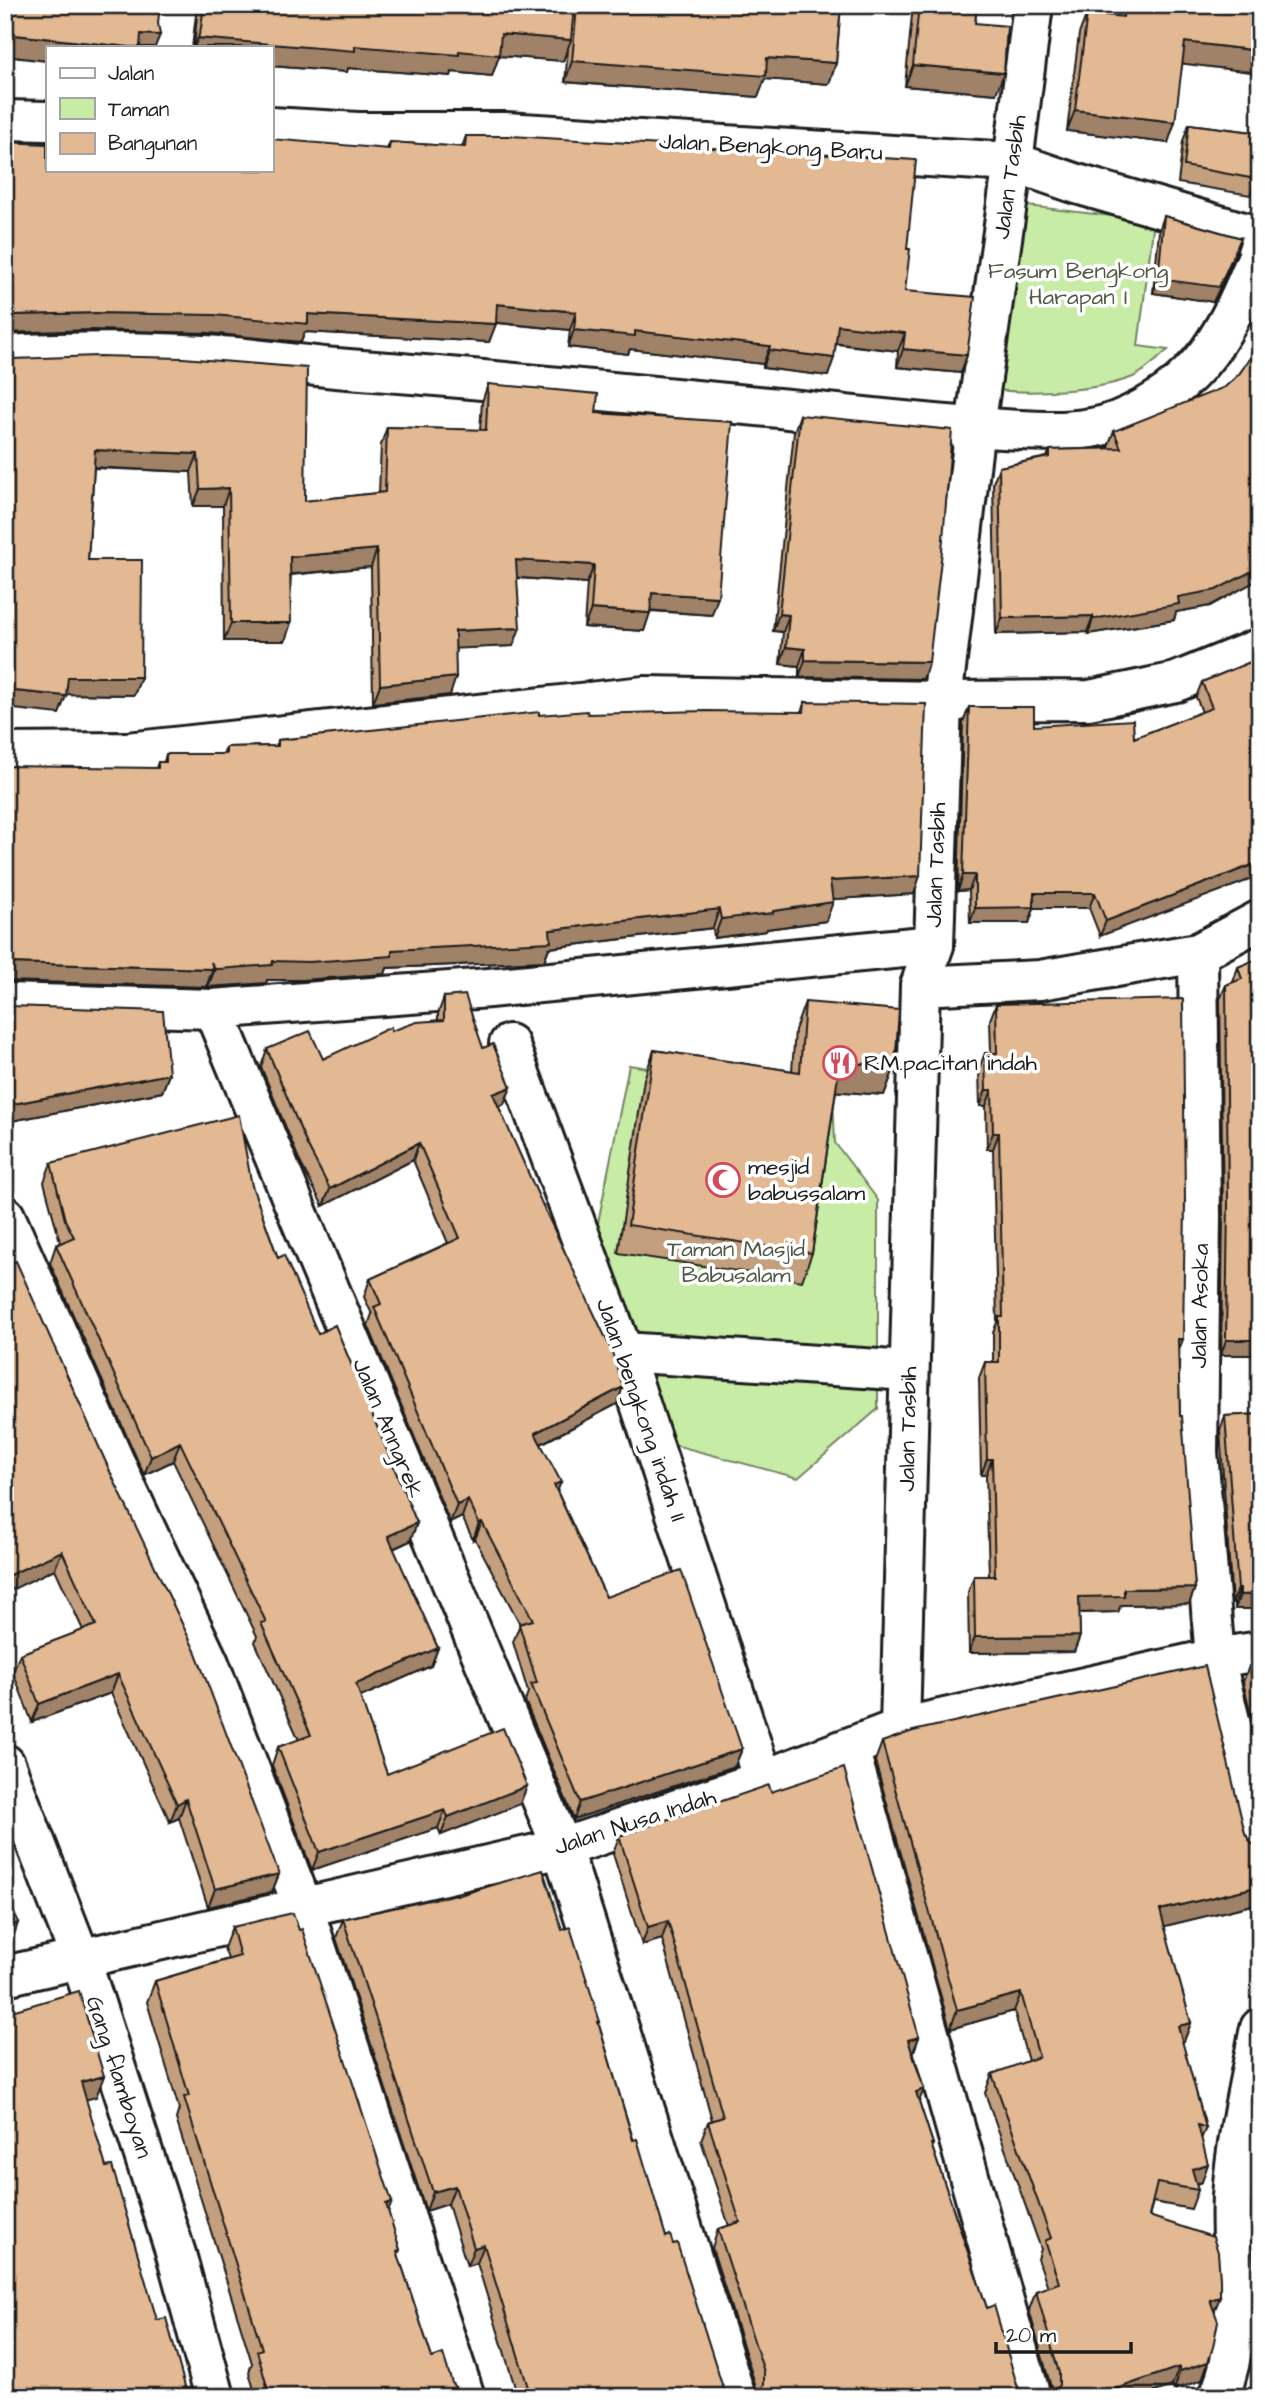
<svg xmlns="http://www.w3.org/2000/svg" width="1265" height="2402" viewBox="0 0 1265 2402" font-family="'Architects Daughter',sans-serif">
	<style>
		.green { fill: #c7eca6; stroke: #728461; stroke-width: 2 }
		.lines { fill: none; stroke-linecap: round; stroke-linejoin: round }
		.minor-casing { stroke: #1c1c1c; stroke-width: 44 }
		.minor { stroke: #fff; stroke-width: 38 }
		.wall { fill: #c39f7e; stroke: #1c1c1c; stroke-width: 2 }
		.shaded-wall { fill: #9f8267; stroke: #1c1c1c; stroke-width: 2 }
		.building { fill: #e3b993; stroke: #1c1c1c; stroke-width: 2 }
		.labels { text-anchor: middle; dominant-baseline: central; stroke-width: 7; stroke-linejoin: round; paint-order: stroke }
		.street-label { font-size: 23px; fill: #1c1c1c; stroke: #fff }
		.park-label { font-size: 23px; fill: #4f5a45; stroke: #fff }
		.poi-label { font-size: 23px; fill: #1c1c1c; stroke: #fff; text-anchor: start }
	</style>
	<rect width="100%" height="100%" fill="#fff"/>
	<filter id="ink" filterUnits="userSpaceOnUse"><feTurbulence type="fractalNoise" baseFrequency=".0143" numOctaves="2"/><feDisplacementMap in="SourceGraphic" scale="14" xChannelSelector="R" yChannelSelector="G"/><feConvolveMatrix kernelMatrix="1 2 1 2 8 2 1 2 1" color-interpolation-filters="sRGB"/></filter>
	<g filter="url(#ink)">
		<g class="green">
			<path d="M1019,205L1154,221L1138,346L1168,350C1157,359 1145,372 1133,377C1098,391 1034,394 997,390Z"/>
			<path d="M629,1065L833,1097L835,1143L878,1200V1409L798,1478L652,1439L587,1279Z"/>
		</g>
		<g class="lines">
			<g class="minor-casing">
				<g id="minor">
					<path d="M172,47L177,5"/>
					<path d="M5,120L47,121"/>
					<path d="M271,127L358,132H505L1013,162L1077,184L1260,237"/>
					<path d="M5,355C82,351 159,351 235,357C269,360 302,365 336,368C487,379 637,394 788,409C859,416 931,425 1003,429C1041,431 1081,435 1117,421C1203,386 1227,330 1260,251"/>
					<path d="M5,753L127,752L644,696L942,701L1089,700L1176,682L1260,648"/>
					<path d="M1198,953L1201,1218L1198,1452L1215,1658L1260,1846"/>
					<path d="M920,986L1040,980L1198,953L1260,920"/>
					<path d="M5,1003L213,1009L489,988L934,945"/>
					<path d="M213,1009L562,1848L736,2397"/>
					<path d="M509,1044L623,1352L763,1780"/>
					<path d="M5,1216L125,1485L209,1663L303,1907L465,2397"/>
					<path d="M623,1352L909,1371"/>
					<path d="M900,1728L920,986L934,945L942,701L975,427L1013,162L1033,5"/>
					<path d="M849,1748L1031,2397"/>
					<path d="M5,1764L80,1957L176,2254L215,2397"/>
					<path d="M5,1976L562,1848L763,1780L900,1728L1215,1658L1260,1651"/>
					<path d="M1219,2397C1248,2326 1228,2268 1232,2196C1236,2140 1249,2083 1260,2028"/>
				</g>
			</g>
			<use href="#minor" class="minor"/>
		</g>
		<g class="wall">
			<path d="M198,5H574L572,20L577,7L639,12L640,5H841L836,63L829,84L765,79L758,97L565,82L568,49L563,61L499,56L492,76L452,72L451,76L348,68L347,72L271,66V47H194Z"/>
			<path d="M913,5H977L975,23L996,94L905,86Z"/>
			<path d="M1119,5H1260L1182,64L1168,143L1067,131L1079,34L1087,13L1117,17Z"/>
			<path d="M1189,124L1260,133V174L1254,189H1253L1250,195L1178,183L1183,141Z"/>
			<path d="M466,136L907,249L905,291L967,355L961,373L897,367L898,351L836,344L828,376L763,368V364L630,349L628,354L568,347L570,330L496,323L489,342L305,332L301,342L208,333L91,330L5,333V142L47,170L387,149L390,142L462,147Z"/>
			<path d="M1164,216L1241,238L1236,253L1213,302L1153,293L1159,231Z"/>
			<path d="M5,357L305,501L379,493L381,445L387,427L480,430L482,402L488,384L596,413L712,615L650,611L644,631L584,627L587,583L517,578L513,646L456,648L450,695L373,703L371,567L291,575L285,641H224L223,506H193L191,472L94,468L88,560L141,677L134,695L66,694L59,714Z"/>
			<path d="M800,415L923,679L799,677V666L780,664L783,632L773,631L794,432Z"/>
			<path d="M1114,431L1210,606L1176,612L1174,620L1088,634L1087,632L996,634L993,483L999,467L1047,457L1050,450L1109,448L1108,447Z"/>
			<path d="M1260,658L1100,936L1089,908H1034L1029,923H970L969,890L958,891L963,723L969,707L1034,726L1134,738L1202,712L1196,697L1202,682Z"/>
			<path d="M805,702L914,894L833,899L826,921L767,929L766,931L714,938L713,928L549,948L544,961L387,968L385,974L302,980H267L266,983L212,987H208L207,984L206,987L5,981L156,768L158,762H164L166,754H223L226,747L276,746L278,740L539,715L801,712Z"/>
			<path d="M1260,958V1404L1258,1355H1221L1223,1218L1220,999L1226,985L1233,982L1238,967Z"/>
			<path d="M444,997L483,1048L511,1087L504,1104L499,1107L617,1404L541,1444L557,1491L606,1597L742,1749L735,1766L574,1819L525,1701L528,1692L513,1642L520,1624L475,1539L473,1540L462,1517L450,1523L368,1325L372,1314L364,1297L370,1279L448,1243L413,1160L323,1206L300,1162L261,1067L267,1049L323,1059L391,1031L438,1020V1014Z"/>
			<path d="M805,1002L895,1066L884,1095L836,1091L812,1253L802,1281L618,1253L644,1079L654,1050L792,1071L795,1030Z"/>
			<path d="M996,1004L1183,1339L1178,1352L1180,1416L1195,1588L1189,1604L1121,1605L1118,1612L1079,1613L1080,1636L1074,1652L969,1653L968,1592L974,1576H989L986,1475H981L979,1378L985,1362H993V1333L997,1322L993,1149H987L986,1106H980L979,1069L985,1053H991L990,1020Z"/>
			<path d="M5,1005L169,1074L162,1092L6,1122L5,1116Z"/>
			<path d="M51,1163L252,1186L278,1258L417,1523L410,1541L393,1549L438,1648L431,1666L360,1697L387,1774L527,1786L520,1804L441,1835L438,1828L312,1870L272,1765L278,1747L299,1740L255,1642L257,1636L173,1461L144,1475L50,1263L56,1245L61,1243L59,1238L44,1182Z"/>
			<path d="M5,1256L279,1874L272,1892L208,1907L179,1818L170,1822L111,1693L32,1722L13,1672L20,1654L83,1630L55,1569Z"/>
			<path d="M1260,1414V1609H1235V1603H1232L1220,1431L1225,1416Z"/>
			<path d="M1260,1663V1751L1243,1682L1249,1666Z"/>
			<path d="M882,1742L1260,1903L1164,1926L1191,2023L1184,2041L1182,2042L1206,2128L1201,2139L1202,2182L1196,2184L1198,2190L1191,2209L1153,2202L1149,2216L1214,2311L1202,2380L1174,2390L1172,2386L1140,2397H1048L1052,2395V2391L1029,2310L1036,2291L1048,2287L1038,2259L1041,2249L985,2093L992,2074L1028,2061L1014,2011L950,2029L875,1761Z"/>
			<path d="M771,1792L919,2037L913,2054L919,2102L933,2144L932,2147L987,2308L1017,2385L1023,2395H757V2390L712,2248L718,2229L729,2226L701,2140L708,2122L712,2120L662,1939L642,1945L613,1854L619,1836Z"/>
			<path d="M457,1896L562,1930L600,2022L599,2025L633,2140L666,2237L722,2385L727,2394L732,2397H518L477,2263L467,2266L448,2204L426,2211L336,1938L343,1919Z"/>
			<path d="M232,1927L388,2212L400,2250L398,2254L432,2358L459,2393L457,2397H256L249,2372L252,2363L176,2119L179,2109L147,2002L155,1981L228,1959L224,1948Z"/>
			<path d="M1260,2148V2167H1257Z"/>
		</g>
		<g class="shaded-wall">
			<path d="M5,34L130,47H47V61L5,56Z"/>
			<path d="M141,34L160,35L155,47H136Z"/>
			<path d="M501,34L571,40L563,61L499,56L492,76L452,72L451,76L348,68L347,72L271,66V47H194L198,38L459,51Z"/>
			<path d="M1185,42L1260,51V73L1177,63Z"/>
			<path d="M767,58L836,63L829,84L765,79L758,97L565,82L572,61Z"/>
			<path d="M913,65L1004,73L996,94L905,86Z"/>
			<path d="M1075,110L1175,122L1168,143L1067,131Z"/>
			<path d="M1257,172H1260V174L1254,189H1253L1256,179Z"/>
			<path d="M1241,238L1236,253L1213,302L1153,293L1158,279Z"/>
			<path d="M497,304L576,312L570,330L490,322Z"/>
			<path d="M98,313L308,314L496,324L489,342L305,332L301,342L208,333L91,330L5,333V317L11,315Z"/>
			<path d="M838,325L905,333L898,351L832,343Z"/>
			<path d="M574,330L635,331L770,346L763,364L630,349L628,354L568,347Z"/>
			<path d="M903,349L967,355L961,373L897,367Z"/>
			<path d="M769,350L834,358L828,376L763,368Z"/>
			<path d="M95,450L198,454L191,472L89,467Z"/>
			<path d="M229,488L223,506H193L200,489Z"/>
			<path d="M377,549L371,567L284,575L290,557Z"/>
			<path d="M516,560L594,565L587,583L509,577Z"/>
			<path d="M1260,567V579L1210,606L1176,612L1174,620L1088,634L1093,619L1178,597Z"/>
			<path d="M652,593L718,597L712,615L645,610Z"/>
			<path d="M591,609L650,613L644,631L584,627Z"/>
			<path d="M779,614L789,615L783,632L773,631Z"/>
			<path d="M1093,616L1087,632L996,634L1002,618Z"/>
			<path d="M231,623H291L285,641H224Z"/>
			<path d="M520,628L513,646L449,649L455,631Z"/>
			<path d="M786,647L805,649L799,666L780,664Z"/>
			<path d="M805,660L929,662L923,679L799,677Z"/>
			<path d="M68,677H141L134,695L61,694Z"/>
			<path d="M456,677L450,695L373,703L380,685Z"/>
			<path d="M5,690L66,696L59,714L5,708Z"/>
			<path d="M1260,862V876L1100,936L1106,921Z"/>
			<path d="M963,875H975L969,890L958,891Z"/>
			<path d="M920,876L914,894L823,900L830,881Z"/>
			<path d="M1034,893H1095L1089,908H1034L1029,923H970L975,908Z"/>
			<path d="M833,902L826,921L767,929L766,931L714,938L721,919Z"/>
			<path d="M719,909L713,928L549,948L544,961L387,968L385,974L302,980H267L266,983L208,987L215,969L273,961L392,950Z"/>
			<path d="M12,963L213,969L206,987L5,981V964Z"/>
			<path d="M840,1062L895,1066L884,1095L830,1091Z"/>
			<path d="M169,1074L162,1092L6,1122L13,1104Z"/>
			<path d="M511,1087L504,1104L487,1112L493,1094Z"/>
			<path d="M986,1090H992L986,1106H980Z"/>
			<path d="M993,1133H999L993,1149H987Z"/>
			<path d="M419,1143L413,1160L323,1206L330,1189Z"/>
			<path d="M1178,1339H1183L1177,1355Z"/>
			<path d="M1226,1340H1260V1351L1258,1355H1221Z"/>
			<path d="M623,1387L617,1404L529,1450L535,1433Z"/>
			<path d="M180,1442L173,1461L144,1475L151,1457Z"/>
			<path d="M987,1459H992L986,1475H981Z"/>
			<path d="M561,1482L554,1500V1485Z"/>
			<path d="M468,1500L462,1517L450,1523L457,1505Z"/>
			<path d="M482,1522L475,1539L473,1540L479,1523Z"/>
			<path d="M417,1523L410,1541L381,1554L388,1536Z"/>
			<path d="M62,1551L55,1569L5,1593V1577Z"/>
			<path d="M1195,1588L1189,1604L1121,1605L1118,1612L1073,1613L1079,1597L1124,1589Z"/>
			<path d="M1238,1589H1240L1235,1603H1232Z"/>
			<path d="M1260,1594V1609H1235L1240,1595Z"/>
			<path d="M1080,1636L1074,1652L969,1653L975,1637Z"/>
			<path d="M438,1648L431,1666L349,1702L356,1684Z"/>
			<path d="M118,1674L111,1693L32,1722L39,1704Z"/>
			<path d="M742,1749L735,1766L574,1819L580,1802Z"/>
			<path d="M527,1786L520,1804L441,1835L448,1817Z"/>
			<path d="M186,1799L179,1818L170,1822L177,1804Z"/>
			<path d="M445,1810L438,1828L312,1870L319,1852Z"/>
			<path d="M279,1874L272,1892L208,1907L215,1889Z"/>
			<path d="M1260,1886V1903L1153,1929L1160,1910Z"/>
			<path d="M668,1921L662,1939L642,1945L648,1927Z"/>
			<path d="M18,1923L12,1941L5,1944V1928Z"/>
			<path d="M1021,1993L1014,2011L950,2029L957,2010Z"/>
			<path d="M1191,2023L1184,2041L1171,2045L1178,2026Z"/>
			<path d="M919,2037L912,2055L908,2040Z"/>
			<path d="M104,2076L96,2097L74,2103L81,2082Z"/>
			<path d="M924,2089L917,2107L916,2092Z"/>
			<path d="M1208,2164L1202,2182L1185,2187L1192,2169Z"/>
			<path d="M455,2186L448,2204L426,2211L433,2192Z"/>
			<path d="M392,2202L384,2223L386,2204Z"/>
			<path d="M484,2245L477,2263L467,2266L474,2248Z"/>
			<path d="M1220,2297L1213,2315L1210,2300Z"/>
			<path d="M1208,2362L1202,2380L1174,2390L1180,2371Z"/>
			<path d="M1179,2367L1172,2386L1140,2397H1093Z"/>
			<path d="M459,2393L457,2397H445Z"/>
		</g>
		<g class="building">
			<path d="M5,5H160L158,23L160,35L141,34L140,47H130L5,34Z"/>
			<path d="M204,5H574L571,40L501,34L499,55L459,51V55L355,46V51L198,38L201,28Z"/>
			<path d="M646,5H841L836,63L767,58L766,76L572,61L577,7L646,12Z"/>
			<path d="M919,5H977L975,23L1007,26L1004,73L913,65Z"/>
			<path d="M1124,5H1260V51L1185,42L1175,122L1075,110L1087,13L1123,17Z"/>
			<path d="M1189,124L1260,133V172H1257L1256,179L1184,166Z"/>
			<path d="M466,136H511L916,160L907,249H910L905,291L975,297L967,355L903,349L905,333L838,325L834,358L769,350L770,346L635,331V336L574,330L576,312L497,304L496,324L308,314V324L214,315L98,313L11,315L5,317V142L47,144V170H271V139L389,149L390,142L465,147Z"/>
			<path d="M1164,216L1241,238L1219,287L1158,279Z"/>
			<path d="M1260,344V567L1216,590L1178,597L1179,604L1093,619V616L1002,618L999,467L1050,457V450L1121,448L1114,431L1225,387L1239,374Z"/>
			<path d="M98,356L183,358L307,368L305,501L385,492L387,427L486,430L488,384L598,394L596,413L732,422L718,597L652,593L650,613L591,609L594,565L516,560L520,628L455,631L456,677L380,685L377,549L290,557L291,623H231L229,488L200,489L198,454L95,450L88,560H142L141,677H68L66,696L5,690V357L12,359Z"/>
			<path d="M800,415L952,430L942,551L929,662L805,660V649L786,647L789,615L779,614Z"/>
			<path d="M1260,658V862L1106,921L1095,893H1034V907L975,908V875H963L969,707H1034V726L1133,720L1134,738L1212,708L1202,682Z"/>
			<path d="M805,702L926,704L920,876L830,881L833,902L773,911V913L721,919L719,909L550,930L551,942L392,950V956L309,962L273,961L272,965L219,969H215L211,962L213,969L12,963L5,964V766L158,768V762H166V754H226V747L278,746V740L539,712V715L587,711L588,714L705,711L804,712Z"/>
			<path d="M1260,958V1340H1226L1228,1203L1226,985L1242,979L1238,967Z"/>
			<path d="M465,995L483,1048L493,1044L511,1087L493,1094L543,1206L611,1349L623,1387L535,1433L561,1482L554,1485L606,1597L681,1570L742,1749L580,1802L531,1684L537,1683L519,1624L533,1620L482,1522L479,1523L468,1500L457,1505L374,1307L381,1304L370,1279L460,1238L419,1143L330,1189L307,1145L267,1049L310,1031L323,1059L391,1027V1031L417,1022L444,1020V997Z"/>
			<path d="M1183,999L1185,1202L1183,1339H1178L1180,1416H1182L1195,1588L1124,1589V1596L1079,1597L1080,1636L975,1637L974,1576H995L992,1459H987L985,1362H999V1317H1003L999,1133H993L992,1090H986L985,1053H997L996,1004Z"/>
			<path d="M805,1002L899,1010L895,1066L840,1062L812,1253L628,1225L654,1050L800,1072Z"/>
			<path d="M5,1005L10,1006L163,1011L169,1074L13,1104L5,1061Z"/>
			<path d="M239,1115L252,1186L278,1258L284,1255L318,1334L335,1325L417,1523L388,1536L438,1648L356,1684L387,1774L503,1728L527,1786L448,1817L445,1810L319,1852L278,1747L311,1735L261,1623L266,1622L180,1442L151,1457L56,1245L74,1237L65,1220L51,1163Z"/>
			<path d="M5,1256L8,1264L16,1261L112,1476L196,1653L279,1874L215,1889L186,1799L177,1804L118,1674L39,1704L20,1654L96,1625L62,1551L5,1577Z"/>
			<path d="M1260,1414V1594L1240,1595V1589H1238L1225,1416Z"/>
			<path d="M1260,1663V1709L1249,1666Z"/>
			<path d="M1205,1666L1245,1833L1251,1843L1260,1848V1886L1160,1910L1191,2023L1178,2026L1206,2128L1198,2125L1208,2164L1192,2169L1198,2190L1157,2183L1149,2216L1213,2237L1218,2252L1220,2279V2297L1210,2300L1218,2321L1213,2347L1208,2362L1180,2371L1179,2367L1093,2397H1048L1053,2394L1059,2385V2373L1036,2291L1059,2283L1045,2241L1051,2238L992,2074L1039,2057L1021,1993L957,2010L882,1742L913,1731Z"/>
			<path d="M844,1768L919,2037L908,2040L924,2089L916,2092L933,2144H931L987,2308L994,2305L1017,2385L1023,2395L1027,2397H753L758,2394L764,2384V2372L718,2229L740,2222L708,2122L723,2117L668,1921L648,1927L619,1836L769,1785L771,1792Z"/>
			<path d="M543,1870L562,1930L570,1927L600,2022H598L633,2140L637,2139L666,2237L670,2235L673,2244L677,2243L722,2385L727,2394L732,2397H531L484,2245L474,2248L455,2186L433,2192L343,1919L457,1894V1896Z"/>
			<path d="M5,1889L18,1923L5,1928Z"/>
			<path d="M293,1913L299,1930L302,1929L392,2202L386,2204L400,2250L397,2251L432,2358L443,2354L452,2383L459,2393L445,2397H270L257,2351L262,2349L184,2097L189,2096L155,1981L240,1956L232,1927Z"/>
			<path d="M79,1991L104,2076L81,2082L106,2167L112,2166L157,2320L166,2318L188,2397H5V2013Z"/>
		</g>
	</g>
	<defs>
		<g id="restaurant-ring" transform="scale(1.75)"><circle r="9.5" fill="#fff" stroke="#d1495b" stroke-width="1.5"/><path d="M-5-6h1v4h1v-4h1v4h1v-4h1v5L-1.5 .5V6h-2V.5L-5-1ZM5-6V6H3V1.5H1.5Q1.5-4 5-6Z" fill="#d1495b"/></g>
		<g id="mosque-ring" transform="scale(1.75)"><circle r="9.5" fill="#fff" stroke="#d1495b" stroke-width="1.5"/><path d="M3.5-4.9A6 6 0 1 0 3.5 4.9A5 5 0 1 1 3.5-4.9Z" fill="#d1495b"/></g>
	</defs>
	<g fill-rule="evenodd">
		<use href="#restaurant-ring" x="840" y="1063"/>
		<use href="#mosque-ring" x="723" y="1180"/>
	</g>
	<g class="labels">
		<g class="street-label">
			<text transform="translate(771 147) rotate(3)">Jalan Bengkong Baru</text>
			<text transform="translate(1010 177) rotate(-82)">Jalan Tasbih</text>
			<text transform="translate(936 865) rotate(-88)">Jalan Tasbih</text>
			<text transform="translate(1200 1306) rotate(-89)">Jalan Asoka</text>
			<text transform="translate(641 1410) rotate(71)">Jalan bengkong indah II</text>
			<text transform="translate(388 1428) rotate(67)">Jalan Anngrek</text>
			<text transform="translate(908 1429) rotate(-89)">Jalan Tasbih</text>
			<text transform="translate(635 1822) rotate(-18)">Jalan Nusa Indah</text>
			<text transform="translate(119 2077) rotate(72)">Gang flamboyan</text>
		</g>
		<g class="park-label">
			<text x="1078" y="271">Fasum Bengkong<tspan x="1078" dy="26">Harapan I</tspan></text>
			<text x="736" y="1249">Taman Masjid<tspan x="736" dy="26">Babusalam</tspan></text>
		</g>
		<g class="poi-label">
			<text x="864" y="1063">RM.pacitan indah</text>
			<text x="748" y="1167">mesjid<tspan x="748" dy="26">babussalam</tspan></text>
		</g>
	</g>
	<rect width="1265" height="2402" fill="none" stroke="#fff" stroke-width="28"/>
	<rect x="14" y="14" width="1237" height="2374" fill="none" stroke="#1c1c1c" stroke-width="2.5" filter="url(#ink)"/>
	<rect x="46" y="46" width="228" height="126" fill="#ffffff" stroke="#a4a4a4" stroke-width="2"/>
	<rect x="60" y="68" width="35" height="10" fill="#ffffff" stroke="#a4a4a4" stroke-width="2"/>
	<text x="108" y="80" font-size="21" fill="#1c1c1c">Jalan</text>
	<rect x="60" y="98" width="35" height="21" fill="#c7eca6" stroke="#a4a4a4" stroke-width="2"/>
	<text x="108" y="116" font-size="21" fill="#1c1c1c">Taman</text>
	<rect x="60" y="133" width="35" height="21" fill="#e3b993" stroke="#a4a4a4" stroke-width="2"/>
	<text x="108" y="150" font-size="21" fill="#1c1c1c">Bangunan</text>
	<path d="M996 2342v10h135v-10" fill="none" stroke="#1c1c1c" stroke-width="3.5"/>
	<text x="1006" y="2342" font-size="21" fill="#1c1c1c" stroke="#ffffff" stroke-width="5" paint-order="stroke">20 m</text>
</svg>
